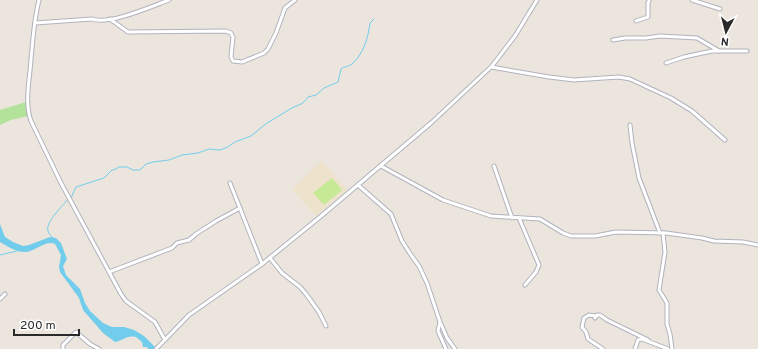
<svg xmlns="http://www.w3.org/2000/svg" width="758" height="349" viewBox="0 0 758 349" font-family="Overpass,sans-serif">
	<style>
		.education { fill: #ede2cc }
		.green { fill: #b3e29a }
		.pitch { fill: #c6e996 }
		.water { fill: #72cdec }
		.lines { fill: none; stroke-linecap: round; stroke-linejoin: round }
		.stream { stroke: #72cdec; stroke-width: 1 }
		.minor-casing { stroke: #b0b3be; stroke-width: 5 }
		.minor { stroke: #fff; stroke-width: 3 }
	</style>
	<rect width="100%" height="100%" fill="#ece5dd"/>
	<path class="education" d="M321,161L348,190L316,216L292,189Z"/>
	<path class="green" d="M26,102L28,116L11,120L0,125V110Z"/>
	<path class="pitch" d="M332,178L342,190L324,205L313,193Z"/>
	<path class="water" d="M0,224L5,237L13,242L23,246L29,245L50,237L56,238L61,243L67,259L63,266L66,275L80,289L85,303L90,311L103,323L112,327H124L134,330L144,336L157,349H148L147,347H143L142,342L136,337C126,335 123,341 115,342L103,333L83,310L79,298L60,272L59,267L61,255L55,244C45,240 38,250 27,252C18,253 8,247 0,242Z"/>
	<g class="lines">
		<g class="stream">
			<path d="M71,198L76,187L104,178L112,170L116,169L119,167H127L133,170H140L146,164L153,162L169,160L182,155L198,153L209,149L220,150L228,147L235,142L251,136L267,123L292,108L303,103L308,97L316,95L324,88L338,82L341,69C344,66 349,67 352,64C364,53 368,38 370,23L374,19"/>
			<path d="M53,238C51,236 49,234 48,231C45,222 63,206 68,199"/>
			<path d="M0,255L17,251"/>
		</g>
		<g class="minor-casing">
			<g id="minor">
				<path d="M39,0C34,19 33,39 31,59C30,79 24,101 31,121L61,183L121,294L126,301L155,322L165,340"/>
				<path d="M692,0L720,9"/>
				<path d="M110,19L128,32L226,31L231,33L233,37L231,57L233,61L242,62L264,53L268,49L276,33L285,8L295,0"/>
				<path d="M636,21L648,17V3L649,1"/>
				<path d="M35,23L92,19C110,25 150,7 169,0"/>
				<path d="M613,40L625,38H646L660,36L697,38L719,51"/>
				<path d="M666,63L684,57L712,51H747"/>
				<path d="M491,67L549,77L574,80L619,77L630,79L671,98L692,111L725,140"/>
				<path d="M630,125L632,143L639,178L660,233"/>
				<path d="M381,166L443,200L491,216L540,219L563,233L571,236H595L616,232L666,233L702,238L714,241L743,242L758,245"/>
				<path d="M494,166L512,218"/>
				<path d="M230,183L262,264"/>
				<path d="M358,185L391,214L402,241L411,255L419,266L427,283L440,322L438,331L446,349"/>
				<path d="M519,218L539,265L536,272L525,285"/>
				<path d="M663,233L665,252L659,290L667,303V324L670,334L672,349"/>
				<path d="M270,258L282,273L300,287L306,294L319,312L326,326"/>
				<path d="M109,272L172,248L177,243L189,240L196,234L216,221L240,208"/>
				<path d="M0,299L5,294"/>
				<path d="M596,316L589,315L584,318L582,327L586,332L588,339L603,349"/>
				<path d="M595,318L597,315H600L607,320L648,340"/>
				<path d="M441,324L447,338L455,349"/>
				<path d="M63,349V345L76,332L90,344L99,349"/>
				<path d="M156,349L189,315L262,264L320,217L431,123L492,66L515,36L537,0"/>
				<path d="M635,349L638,340L642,339L668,349"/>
			</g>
		</g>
		<use href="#minor" class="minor"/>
	</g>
	<g transform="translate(726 32) rotate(187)" stroke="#ffffff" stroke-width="3" paint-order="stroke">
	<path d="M0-3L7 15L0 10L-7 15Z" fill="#2a2a2a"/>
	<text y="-6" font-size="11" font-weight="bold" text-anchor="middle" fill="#2a2a2a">N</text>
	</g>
	<path d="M14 329v6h65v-6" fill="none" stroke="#2a2a2a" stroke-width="2"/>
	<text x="20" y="329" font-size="12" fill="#2a2a2a" stroke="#ffffff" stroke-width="3" paint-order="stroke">200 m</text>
</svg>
